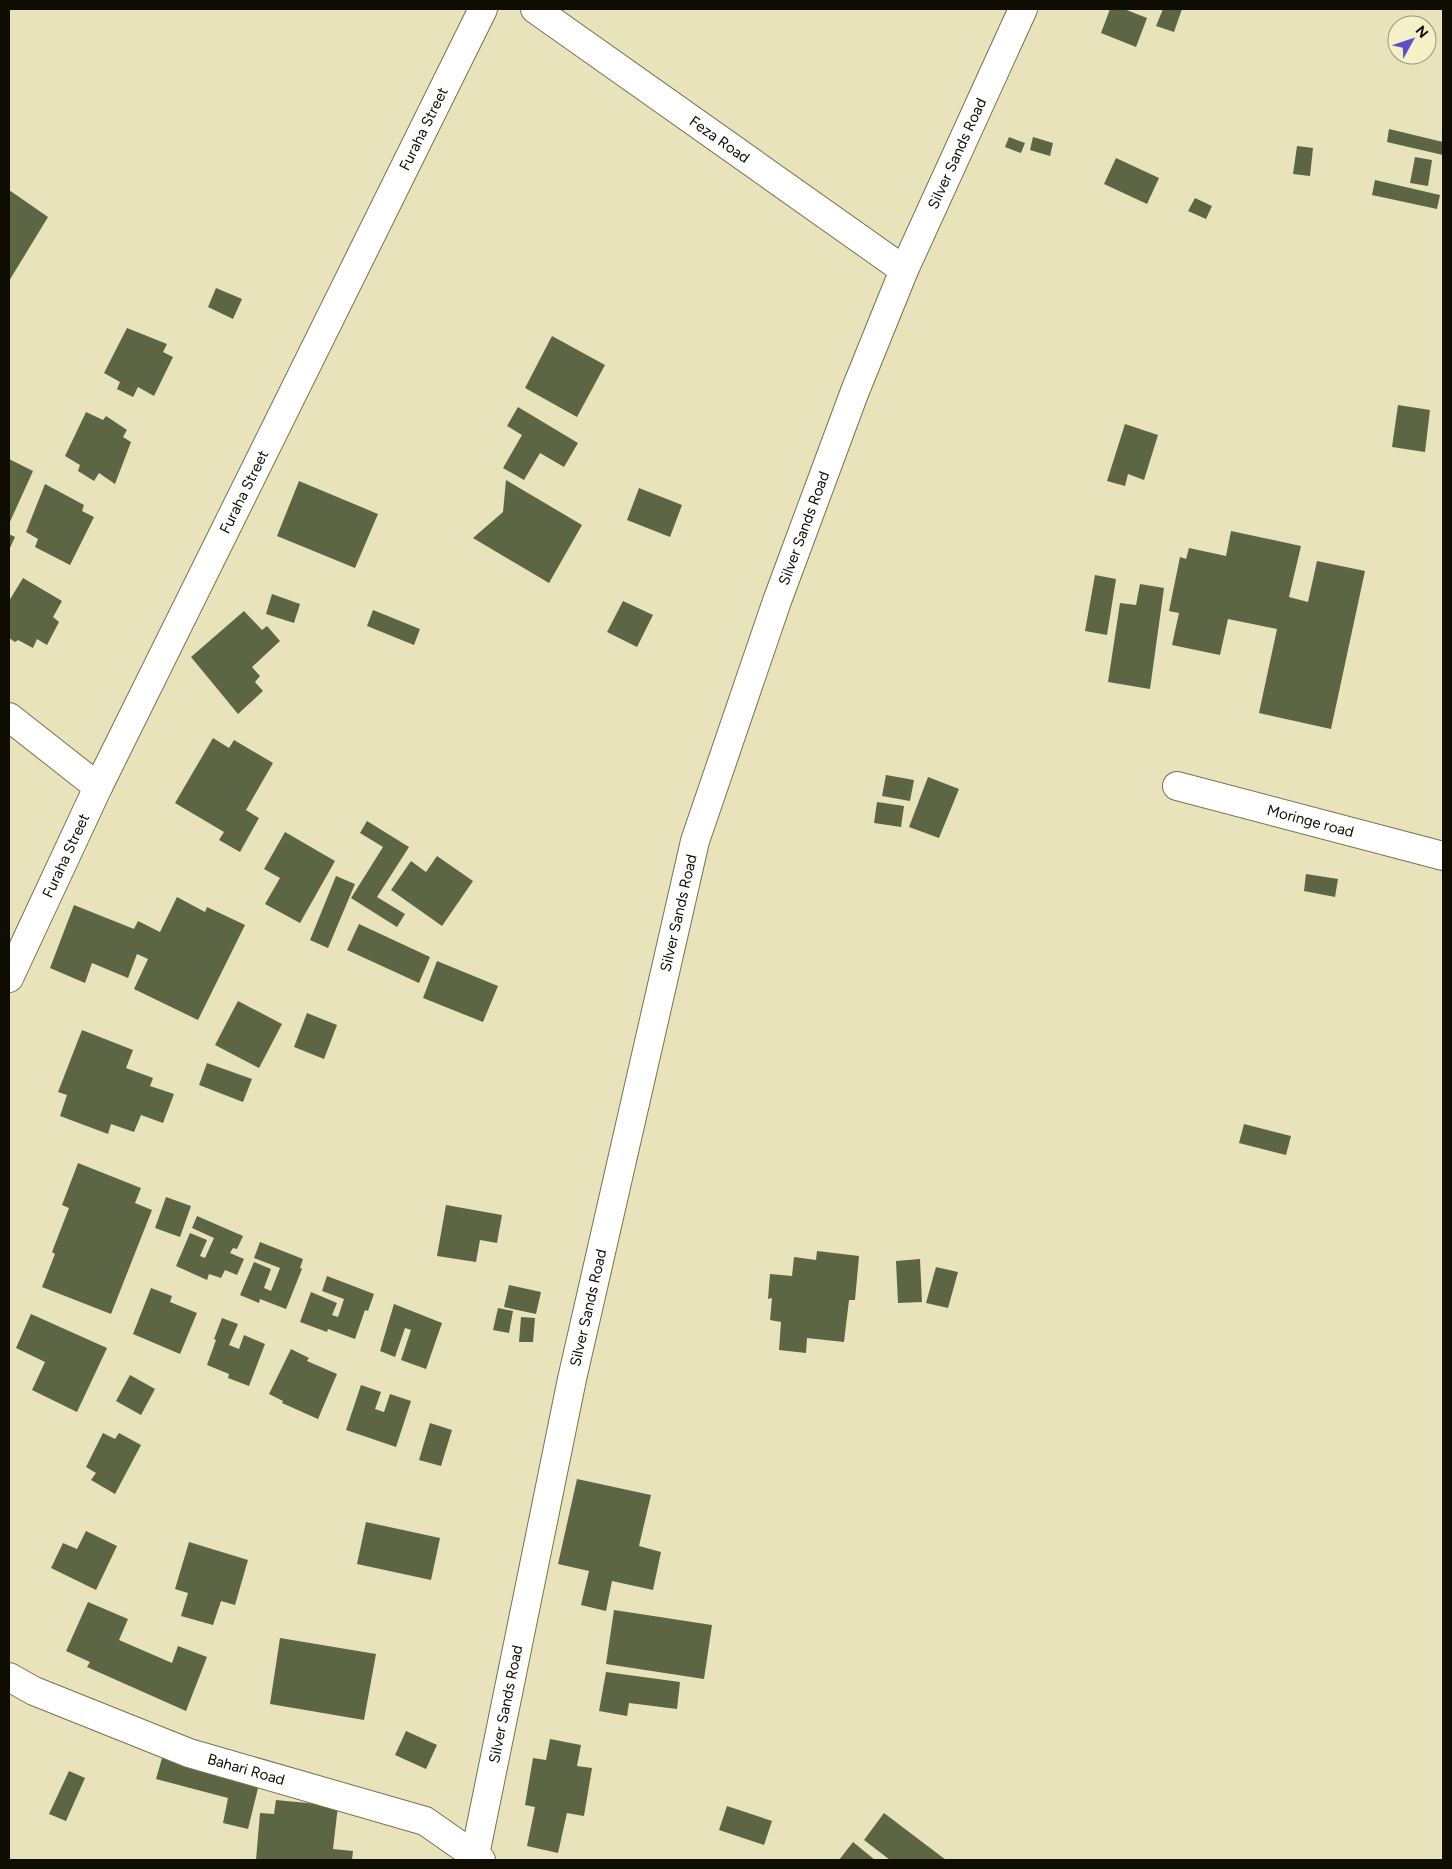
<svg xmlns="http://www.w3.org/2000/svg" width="1452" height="1869" viewBox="0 0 1452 1869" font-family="Figtree,sans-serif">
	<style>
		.building { fill: #5d6644 }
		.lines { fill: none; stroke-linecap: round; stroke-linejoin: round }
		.minor-casing { stroke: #78724f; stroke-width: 30 }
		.tertiary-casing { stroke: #78724f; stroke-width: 30 }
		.minor { stroke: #fff; stroke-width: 28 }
		.tertiary { stroke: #fff; stroke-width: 28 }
		.labels { text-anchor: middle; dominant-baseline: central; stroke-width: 4; stroke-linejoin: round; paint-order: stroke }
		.street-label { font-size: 15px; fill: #0f0c02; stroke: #f6f0c9 }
	</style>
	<rect width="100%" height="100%" fill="#e9e3bc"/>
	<g class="building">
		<path d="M1110,9H1124L1147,18L1136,47L1101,33Z"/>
		<path d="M1163,9H1182L1174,32L1156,26Z"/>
		<path d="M1389,129L1443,142V155L1387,142Z"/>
		<path d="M1009,137L1025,143L1021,153L1005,147Z"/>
		<path d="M1033,137L1053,143L1050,156L1030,150Z"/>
		<path d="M1297,146L1313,148L1310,176L1293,174Z"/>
		<path d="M1415,157L1432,160L1428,186L1410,183Z"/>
		<path d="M1116,158L1159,178L1147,204L1104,184Z"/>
		<path d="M1375,180L1440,195L1437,209L1372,195Z"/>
		<path d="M9,190L48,217L9,281Z"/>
		<path d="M1195,198L1212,206L1206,219L1188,211Z"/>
		<path d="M216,288L242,299L233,319L208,307Z"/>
		<path d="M127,328L167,344L163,352L173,357L154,396L138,387L133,397L117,389L120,382L104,373Z"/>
		<path d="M552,336L605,365L577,417L525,388Z"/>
		<path d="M1398,405L1430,410L1425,452L1392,447Z"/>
		<path d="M518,407L578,443L564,467L540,453L524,480L503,468L522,435L507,426Z"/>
		<path d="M86,412L103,420L106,416L127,430L123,437L131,442L115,484L99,473L94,481L78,471L80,465L65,456Z"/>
		<path d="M1125,424L1158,435L1144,480L1128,474L1125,486L1107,481Z"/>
		<path d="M9,459L33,471L9,524Z"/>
		<path d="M506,480L582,525L549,583L473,538L503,512Z"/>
		<path d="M299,481L378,514L355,568L277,536Z"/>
		<path d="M45,484L84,505L82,511L94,517L70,565L35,547L38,539L26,532Z"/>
		<path d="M639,488L682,505L670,537L627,520Z"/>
		<path d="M1231,531L1301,546L1289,597L1308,602L1317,561L1365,571L1331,729L1259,713L1277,629L1228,619L1220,655L1172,645L1179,613L1169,611L1180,557L1186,559L1189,548L1226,556Z"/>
		<path d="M9,534L15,537L9,550Z"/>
		<path d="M1095,575L1116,579L1107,635L1085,631Z"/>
		<path d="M23,578L62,601L53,617L59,622L47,645L37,639L33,648L18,640L15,642L9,638V601Z"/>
		<path d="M1140,584L1164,588L1150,689L1108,682L1120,603L1136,605Z"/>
		<path d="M272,594L300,604L294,623L266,614Z"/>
		<path d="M623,601L653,615L637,647L607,632Z"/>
		<path d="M373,610L420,629L414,645L367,626Z"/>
		<path d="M244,611L262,630L267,626L280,641L252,667L260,676L255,682L263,691L238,714L191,657Z"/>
		<path d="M213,738L229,748L234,740L273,763L246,810L259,818L240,852L219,840L224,832L175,803Z"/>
		<path d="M886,775L914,780L910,801L882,796Z"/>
		<path d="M928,777L959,789L939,838L909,827Z"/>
		<path d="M877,802L904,806L901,827L874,823Z"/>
		<path d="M367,821L409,847L377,897L405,914L397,927L351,898L383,847L360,833Z"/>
		<path d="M285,832L335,861L300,923L265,904L280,878L264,869Z"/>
		<path d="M437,856L473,881L442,926L391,890L411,861L426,872Z"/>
		<path d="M1306,874L1338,879L1335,897L1304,891Z"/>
		<path d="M336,876L355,884L328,948L310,940Z"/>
		<path d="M177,897L205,912L207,907L245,925L198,1020L134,989L148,959L137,954L128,978L92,963L85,983L50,968L74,905L134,929L138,921L160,932Z"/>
		<path d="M359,924L430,957L419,983L347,950Z"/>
		<path d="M437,961L498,986L483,1022L423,998Z"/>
		<path d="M238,1001L282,1024L259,1068L215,1045Z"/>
		<path d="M307,1013L337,1025L324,1059L294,1047Z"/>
		<path d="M82,1030L133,1050L126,1068L153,1078L150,1086L174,1094L163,1123L141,1115L134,1132L111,1124L108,1134L60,1116L67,1095L58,1092Z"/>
		<path d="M207,1063L252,1079L243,1102L199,1085Z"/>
		<path d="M1244,1124L1291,1136L1286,1155L1239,1143Z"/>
		<path d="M78,1163L141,1188L135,1203L152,1210L111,1314L42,1287L55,1254L52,1252L69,1208L62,1205Z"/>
		<path d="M166,1197L191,1206L180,1237L155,1228Z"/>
		<path d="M446,1205L502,1215L497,1243L480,1240L476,1262L437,1256Z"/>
		<path d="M197,1216L243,1236L237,1249L233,1248L230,1253L244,1259L237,1275L225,1270L221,1278L209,1274L207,1280L176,1266L190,1233L207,1240L200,1256L205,1258L214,1238L192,1228Z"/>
		<path d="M260,1242L303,1259L300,1268L302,1269L286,1309L260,1299L259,1303L240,1295L254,1262L271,1269L264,1288L271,1291L280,1268L254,1258Z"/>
		<path d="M817,1251L859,1256L855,1300H849L844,1342L807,1338L806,1353L779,1350L781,1322L770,1320L772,1298L768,1299L770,1274L792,1276L794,1257L816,1260Z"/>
		<path d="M920,1259L922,1302L898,1303L896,1261Z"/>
		<path d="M936,1267L958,1272L948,1308L926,1303Z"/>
		<path d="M327,1276L374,1294L368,1311L365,1310L355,1339L328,1329L327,1332L300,1322L311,1292L337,1303L332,1315L338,1317L344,1299L322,1291Z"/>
		<path d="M509,1285L541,1292L536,1314L504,1307Z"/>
		<path d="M151,1288L172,1296L170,1302L197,1313L180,1354L133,1334Z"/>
		<path d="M394,1304L442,1323L426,1369L401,1360L411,1330L405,1328L395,1357L380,1351Z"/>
		<path d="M498,1308L513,1311L509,1333L493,1330Z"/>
		<path d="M31,1314L107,1348L77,1412L32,1390L45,1362L16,1348Z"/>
		<path d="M521,1317L535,1318L533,1342H519Z"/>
		<path d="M222,1318L238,1324L229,1345L239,1349L244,1335L265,1344L249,1386L228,1378L229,1374L207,1365L216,1340L214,1339Z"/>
		<path d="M291,1349L309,1358L307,1361L337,1374L318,1419L282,1403L283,1401L269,1394Z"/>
		<path d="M130,1375L155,1389L141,1415L116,1401Z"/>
		<path d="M361,1385L381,1392L375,1409L384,1412L390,1394L411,1401L396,1447L346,1430Z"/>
		<path d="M430,1423L452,1430L441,1466L419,1460Z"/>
		<path d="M103,1433L115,1439L119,1433L141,1445L115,1494L91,1480L96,1473L86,1467Z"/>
		<path d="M577,1479L651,1495L639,1546L661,1552L653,1590L612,1581L606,1611L581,1605L589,1571L558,1564Z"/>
		<path d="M366,1522L440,1538L431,1580L357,1564Z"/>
		<path d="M86,1531L117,1546L96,1590L51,1568L63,1543L77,1549Z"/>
		<path d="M189,1542L248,1560L235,1605L221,1601L213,1625L181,1616L188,1593L175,1589Z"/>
		<path d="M88,1602L128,1619L119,1640L172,1663L178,1646L207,1657L186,1711L87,1667L90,1662L66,1651Z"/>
		<path d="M614,1610L712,1625L704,1679L606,1664Z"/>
		<path d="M280,1638L376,1654L364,1720L270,1704Z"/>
		<path d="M606,1672L680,1682L677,1709L629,1703L627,1716L599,1711Z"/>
		<path d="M406,1731L437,1745L426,1769L395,1755Z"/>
		<path d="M550,1739L581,1745L577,1766L592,1768L584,1816L567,1813L558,1853L527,1846L535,1807L525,1805L533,1758L546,1760Z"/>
		<path d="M162,1758L259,1784L248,1829L223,1823L228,1798L156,1779Z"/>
		<path d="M69,1771L85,1778L66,1821L49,1814Z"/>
		<path d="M276,1800L338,1806L333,1849L353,1851L352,1860H256L260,1813L274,1814Z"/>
		<path d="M727,1806L772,1821L764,1845L719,1830Z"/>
		<path d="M884,1813L946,1860H890L864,1840Z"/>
		<path d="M853,1842L875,1860H839Z"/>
	</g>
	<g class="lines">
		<g class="minor-casing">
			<g id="minor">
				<path id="s1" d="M535,9L904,270"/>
				<path d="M9,717L98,787"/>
				<path id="s2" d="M1177,786L1443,856"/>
				<path id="s3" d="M9,978L98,787L483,9"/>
				<path id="s4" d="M9,1677L34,1691L189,1753L425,1821L481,1860"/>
			</g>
		</g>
		<g class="tertiary-casing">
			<g id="tertiary">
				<path id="s5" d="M474,1860L572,1379L695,841L777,601L855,391L904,270L1023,9"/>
			</g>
		</g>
		<use href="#minor" class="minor"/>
		<use href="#tertiary" class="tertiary"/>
	</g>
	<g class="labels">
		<g class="street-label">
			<text stroke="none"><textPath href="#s3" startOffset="945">Furaha Street</textPath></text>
			<text stroke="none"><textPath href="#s1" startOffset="226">Feza Road</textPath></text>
			<text stroke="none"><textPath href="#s5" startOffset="1779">Silver Sands Road</textPath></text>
			<text stroke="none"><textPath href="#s3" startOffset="540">Furaha Street</textPath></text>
			<text stroke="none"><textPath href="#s5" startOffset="1374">Silver Sands Road</textPath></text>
			<text stroke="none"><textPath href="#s2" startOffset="138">Moringe road</textPath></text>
			<text stroke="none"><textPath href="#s3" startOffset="135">Furaha Street</textPath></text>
			<text stroke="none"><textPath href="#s5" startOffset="969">Silver Sands Road</textPath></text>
			<text stroke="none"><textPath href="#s5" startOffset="564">Silver Sands Road</textPath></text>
			<text stroke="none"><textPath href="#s5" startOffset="159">Silver Sands Road</textPath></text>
			<text stroke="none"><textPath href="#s4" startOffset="255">Bahari Road</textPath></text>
		</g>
	</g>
	<rect width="1452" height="1869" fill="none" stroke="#0f0c02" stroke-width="20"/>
	<g transform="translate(1412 40) rotate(50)"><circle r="24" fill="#f6f0c9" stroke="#9a9579"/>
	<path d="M0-4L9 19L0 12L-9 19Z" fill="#5851c8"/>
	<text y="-8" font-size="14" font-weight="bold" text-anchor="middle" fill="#0f0c02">N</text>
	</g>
</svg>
